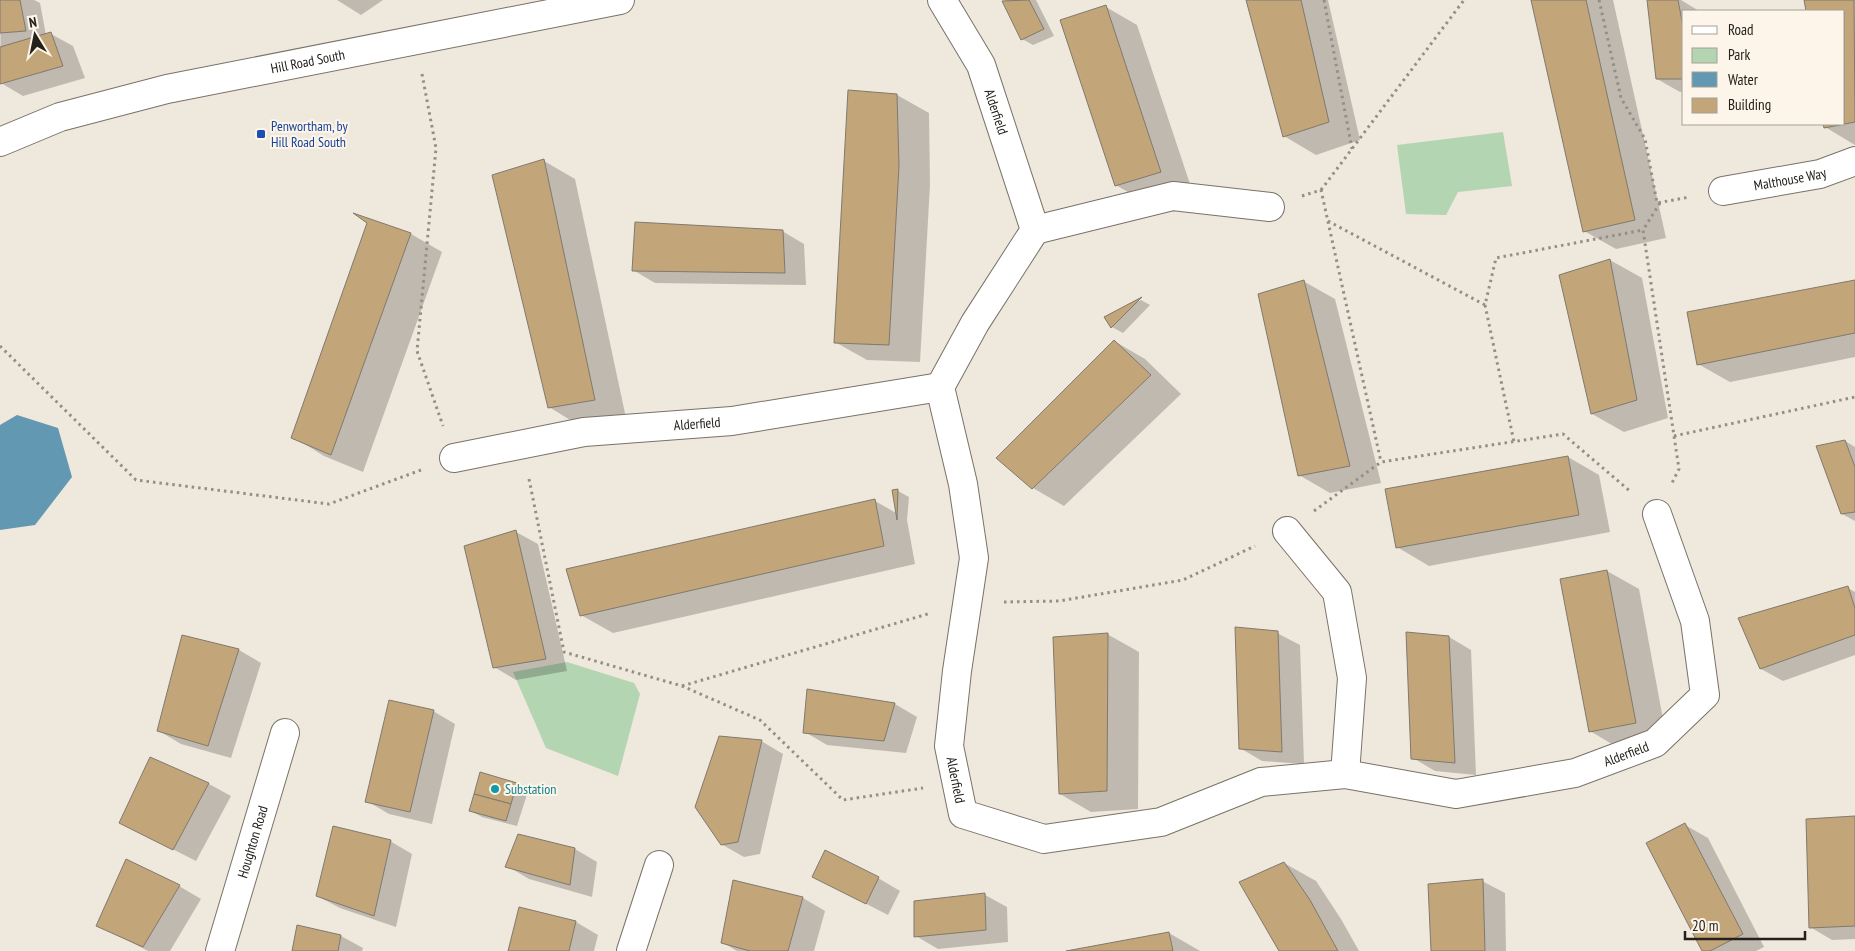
<svg xmlns="http://www.w3.org/2000/svg" width="1855" height="951" viewBox="0 0 1855 951" font-family="'PT Sans Narrow',sans-serif">
	<style>
		.green { fill: #b3d5b2 }
		.water { fill: #6398b2 }
		.shadow { fill: #0003 }
		.building { fill: #c2a579; stroke: #80796f }
		.lines { fill: none; stroke-linecap: round; stroke-linejoin: round }
		.minor-casing { stroke: #797268; stroke-width: 30 }
		.tertiary-casing { stroke: #797268; stroke-width: 30 }
		.path { stroke: #948f86; stroke-width: 3; stroke-dasharray: 2.5 4; stroke-linecap: butt }
		.minor { stroke: #fff; stroke-width: 28 }
		.tertiary { stroke: #fff; stroke-width: 28 }
		.transit-dot { fill: #1a4fb4; stroke: #fdf5e9; stroke-width: 2 }
		.culture-dot { fill: #0f9aa8; stroke: #fdf5e9; stroke-width: 2 }
		.labels { text-anchor: middle; dominant-baseline: central; stroke-width: 4; stroke-linejoin: round; paint-order: stroke }
		.street-label { font-size: 14px; fill: #24211c; stroke: #fdf5e9 }
		.transit-label { font-size: 14px; fill: #164399; stroke: #fdf5e9; text-anchor: start }
		.culture-label { font-size: 14px; fill: #0d838f; stroke: #fdf5e9; text-anchor: start }
	</style>
	<rect width="100%" height="100%" fill="#efe8dc"/>
	<g class="green">
		<path d="M1503,132L1512,186L1458,192L1446,215L1406,214L1397,145Z"/>
		<path d="M567,662L634,683L640,694L618,776L546,748L513,672Z"/>
	</g>
	<path class="water" d="M17,415L58,428L72,477L35,525L0,530V425Z"/>
	<g class="shadow">
		<path d="M0,0H34L40,3L46,35L51,34L73,46L85,78L23,96L1,83Z"/>
		<path d="M337,0H383L361,15Z"/>
		<path d="M1006,0H1036L1054,36L1033,45L1022,39L1003,1Z"/>
		<path d="M1247,0H1328L1360,140L1316,155L1284,136Z"/>
		<path d="M1533,0H1613L1666,238L1616,249L1584,231Z"/>
		<path d="M1648,0H1681L1699,11H1684V91L1680,92L1657,79Z"/>
		<path d="M1805,0H1855V145L1825,127L1824,124H1844V11H1807Z"/>
		<path d="M1106,7L1137,25L1192,190L1148,204L1116,185Z"/>
		<path d="M897,95L929,113L930,185L920,362L867,360L835,342Z"/>
		<path d="M544,161L575,179L626,418L580,426L549,407Z"/>
		<path d="M782,231L804,244L806,285L655,283L633,270Z"/>
		<path d="M411,234L442,252L363,472L324,456L293,437Z"/>
		<path d="M1610,260L1642,278L1668,418L1624,432L1592,414Z"/>
		<path d="M1303,281L1335,299L1381,483L1330,493L1299,475Z"/>
		<path d="M1855,281V357L1730,382L1698,364Z"/>
		<path d="M1141,300L1150,305L1123,333L1112,327L1105,317Z"/>
		<path d="M1114,341L1145,359L1181,394L1064,506L1033,488Z"/>
		<path d="M1845,441L1855,447V521L1842,514Z"/>
		<path d="M1568,457L1599,475L1610,532L1429,566L1397,547Z"/>
		<path d="M893,491H898L909,497L907,520L915,564L613,633L581,615L875,501L898,514Z"/>
		<path d="M516,532L538,544L567,671L516,680L494,667Z"/>
		<path d="M1607,571L1639,589L1667,741L1622,750L1590,731Z"/>
		<path d="M1848,588L1855,592V655L1783,681L1761,669Z"/>
		<path d="M1277,633L1300,645L1304,764L1262,761L1240,748Z"/>
		<path d="M1407,633L1449,637L1471,650L1476,775L1435,771L1413,758Z"/>
		<path d="M1107,634L1139,652L1138,809L1091,812L1060,794Z"/>
		<path d="M239,650L261,663L231,758L181,744L159,731Z"/>
		<path d="M808,690L895,704L917,717L906,753L827,745L805,732Z"/>
		<path d="M433,711L455,724L432,824L389,814L367,801Z"/>
		<path d="M761,741L783,754L760,854L744,857L721,844Z"/>
		<path d="M150,759L209,784L231,796L196,861L121,823Z"/>
		<path d="M517,784L528,791L517,826L482,817L471,811Z"/>
		<path d="M1855,818V939L1832,940L1810,927Z"/>
		<path d="M1685,825L1708,838L1764,947L1756,951H1703Z"/>
		<path d="M390,841L412,854L396,927L340,908L317,896Z"/>
		<path d="M575,849L597,862L592,897L529,879L507,866Z"/>
		<path d="M1284,863L1316,881L1341,919L1359,951H1280Z"/>
		<path d="M814,877L878,878L900,891L888,915Z"/>
		<path d="M734,881L803,898L825,911L814,951H737L722,942Z"/>
		<path d="M1482,881L1505,893L1506,951H1432Z"/>
		<path d="M179,886L201,899L170,951H148L98,925Z"/>
		<path d="M985,895L1007,907L1008,942L938,949L916,936L915,902Z"/>
		<path d="M520,909L576,922L598,935L594,951H509Z"/>
		<path d="M1169,933L1200,951H1073Z"/>
		<path d="M341,936L363,948L362,951H293Z"/>
	</g>
	<g class="building">
		<path d="M0,0H20L26,31L0,33Z"/>
		<path d="M1029,0L1044,29L1021,40L1002,1Z"/>
		<path d="M1246,0H1301L1329,122L1283,137Z"/>
		<path d="M1531,0H1586L1635,220L1583,232Z"/>
		<path d="M1647,0H1678L1684,32V79H1656Z"/>
		<path d="M1804,0H1854L1855,122L1824,128L1823,124H1844V11H1806Z"/>
		<path d="M1106,5L1161,172L1115,186L1060,20Z"/>
		<path d="M51,32L63,66L0,84V47Z"/>
		<path d="M848,90L897,94L899,166L889,345L834,343Z"/>
		<path d="M544,159L595,400L548,408L492,175Z"/>
		<path d="M353,213L411,233L331,455L291,438L367,223Z"/>
		<path d="M635,222L783,230L785,273L632,271Z"/>
		<path d="M1610,259L1637,400L1591,414L1559,275Z"/>
		<path d="M1304,280L1350,466L1298,476L1258,294Z"/>
		<path d="M1855,280V333L1697,365L1687,312Z"/>
		<path d="M1142,297L1111,328L1104,317Z"/>
		<path d="M1114,340L1151,375L1032,489L996,458Z"/>
		<path d="M1845,440L1855,467V512L1841,514L1816,446Z"/>
		<path d="M1568,456L1579,515L1396,548L1385,489Z"/>
		<path d="M898,489L897,520L892,490Z"/>
		<path d="M875,499L884,546L580,616L566,569Z"/>
		<path d="M516,530L546,659L493,668L464,546Z"/>
		<path d="M1607,570L1636,723L1589,732L1560,579Z"/>
		<path d="M1848,586L1855,608V635L1760,669L1738,618Z"/>
		<path d="M1235,627L1278,631L1282,752L1239,749Z"/>
		<path d="M1406,632L1449,636L1455,763L1411,759Z"/>
		<path d="M1108,633L1107,791L1059,794L1053,637Z"/>
		<path d="M182,635L239,649L208,746L157,731Z"/>
		<path d="M807,689L895,703L884,741L803,733Z"/>
		<path d="M389,700L434,710L410,812L365,802Z"/>
		<path d="M719,736L762,740L738,842L721,845L695,807Z"/>
		<path d="M150,757L209,783L173,850L119,823Z"/>
		<path d="M480,772L517,783L511,804L474,794Z"/>
		<path d="M474,794L511,804L506,821L469,811Z"/>
		<path d="M1855,816V926L1809,928L1806,819Z"/>
		<path d="M1685,823L1743,934L1710,951H1702L1646,843Z"/>
		<path d="M333,826L391,840L374,916L316,896Z"/>
		<path d="M518,834L575,848L570,885L505,867Z"/>
		<path d="M825,850L879,877L866,904L812,877Z"/>
		<path d="M126,859L180,885L143,947L96,926Z"/>
		<path d="M1284,862L1310,900L1338,951H1279L1239,882Z"/>
		<path d="M1483,879L1485,951H1431L1428,884Z"/>
		<path d="M733,880L803,897L788,951H750L721,943Z"/>
		<path d="M985,893L986,930L914,937V901Z"/>
		<path d="M519,907L576,921L569,951H508Z"/>
		<path d="M297,925L341,935L338,951H292Z"/>
		<path d="M1169,932L1173,951H1066Z"/>
	</g>
	<g class="lines">
		<g class="minor-casing">
			<g id="minor">
				<path id="s1" d="M942,0L981,65L1035,230L975,323L940,387L963,484L974,558L957,671L949,746L963,814L1044,839L1161,822L1261,782L1345,774L1456,794L1575,773L1655,743L1705,695L1695,621L1657,514"/>
				<path id="s2" d="M1723,191L1820,174L1855,161"/>
				<path d="M1035,230L1173,196L1270,207"/>
				<path id="s3" d="M454,458L584,432L732,421L940,387"/>
				<path d="M1287,531L1337,592L1352,678L1345,774"/>
				<path id="s4" d="M220,951L285,733"/>
				<path d="M631,951L659,865"/>
			</g>
		</g>
		<g class="tertiary-casing">
			<g id="tertiary">
				<path id="s5" d="M0,142L60,117L167,89L620,0"/>
			</g>
		</g>
		<g class="path">
			<path d="M1324,0L1352,149"/>
			<path d="M1599,0L1621,98L1645,139L1657,203L1690,197"/>
			<path d="M422,74L436,148L417,351L443,426"/>
			<path d="M1321,190L1464,0"/>
			<path d="M1302,196L1321,190L1381,462"/>
			<path d="M1660,203L1643,230L1679,469L1672,483"/>
			<path d="M1328,221L1485,305L1496,258L1643,230"/>
			<path d="M1485,305L1514,442"/>
			<path d="M0,346L136,480L329,504L421,470"/>
			<path d="M1674,436L1855,397"/>
			<path d="M529,479L564,652L682,686L760,720L843,800L923,788"/>
			<path d="M1314,511L1381,462L1563,434L1631,492"/>
			<path d="M1004,602L1059,601L1183,580L1255,546"/>
			<path d="M682,686L931,613"/>
		</g>
		<use href="#minor" class="minor"/>
		<use href="#tertiary" class="tertiary"/>
	</g>
	<rect class="transit-dot" x="256" y="129" width="10" height="10" rx="2.5"/>
	<circle class="culture-dot" cx="495" cy="789" r="5"/>
	<g class="labels">
		<g class="street-label">
			<text stroke="none"><textPath href="#s5" startOffset="319">Hill Road South</textPath></text>
			<text stroke="none"><textPath href="#s1" startOffset="125">Alderfield</textPath></text>
			<text stroke="none"><textPath href="#s2" startOffset="68">Malthouse Way</textPath></text>
			<text stroke="none"><textPath href="#s3" startOffset="246">Alderfield</textPath></text>
			<text stroke="none"><textPath href="#s1" startOffset="1550">Alderfield</textPath></text>
			<text stroke="none"><textPath href="#s1" startOffset="832">Alderfield</textPath></text>
			<text stroke="none"><textPath href="#s4" startOffset="114">Houghton Road</textPath></text>
		</g>
		<g class="transit-label">
			<text x="271" y="126">Penwortham, by<tspan x="271" dy="16">Hill Road South</tspan></text>
		</g>
		<g class="culture-label">
			<text x="505" y="789">Substation</text>
		</g>
	</g>
	<rect x="1682" y="10" width="162" height="115" fill="#fdf5e9" stroke="#a6a097"/>
	<rect x="1692" y="26" width="25" height="8" fill="#ffffff" stroke="#a6a097"/>
	<text x="1728" y="35" font-size="15" fill="#24211c">Road</text>
	<rect x="1692" y="48" width="25" height="15" fill="#b3d5b2" stroke="#a6a097"/>
	<text x="1728" y="60" font-size="15" fill="#24211c">Park</text>
	<rect x="1692" y="72" width="25" height="15" fill="#6398b2" stroke="#a6a097"/>
	<text x="1728" y="85" font-size="15" fill="#24211c">Water</text>
	<rect x="1692" y="98" width="25" height="15" fill="#c2a579" stroke="#a6a097"/>
	<text x="1728" y="110" font-size="15" fill="#24211c">Building</text>
	<g transform="translate(35 35) rotate(350)" stroke="#fdf5e9" stroke-width="4" paint-order="stroke">
	<path d="M0-4L9 19L0 12L-9 19Z" fill="#24211c"/>
	<text y="-8" font-size="14" font-weight="bold" text-anchor="middle" fill="#24211c">N</text>
	</g>
	<path d="M1685 931v8h120v-8" fill="none" stroke="#24211c" stroke-width="2.5"/>
	<text x="1692" y="931" font-size="15" fill="#24211c" stroke="#fdf5e9" stroke-width="4" paint-order="stroke">20 m</text>
</svg>
